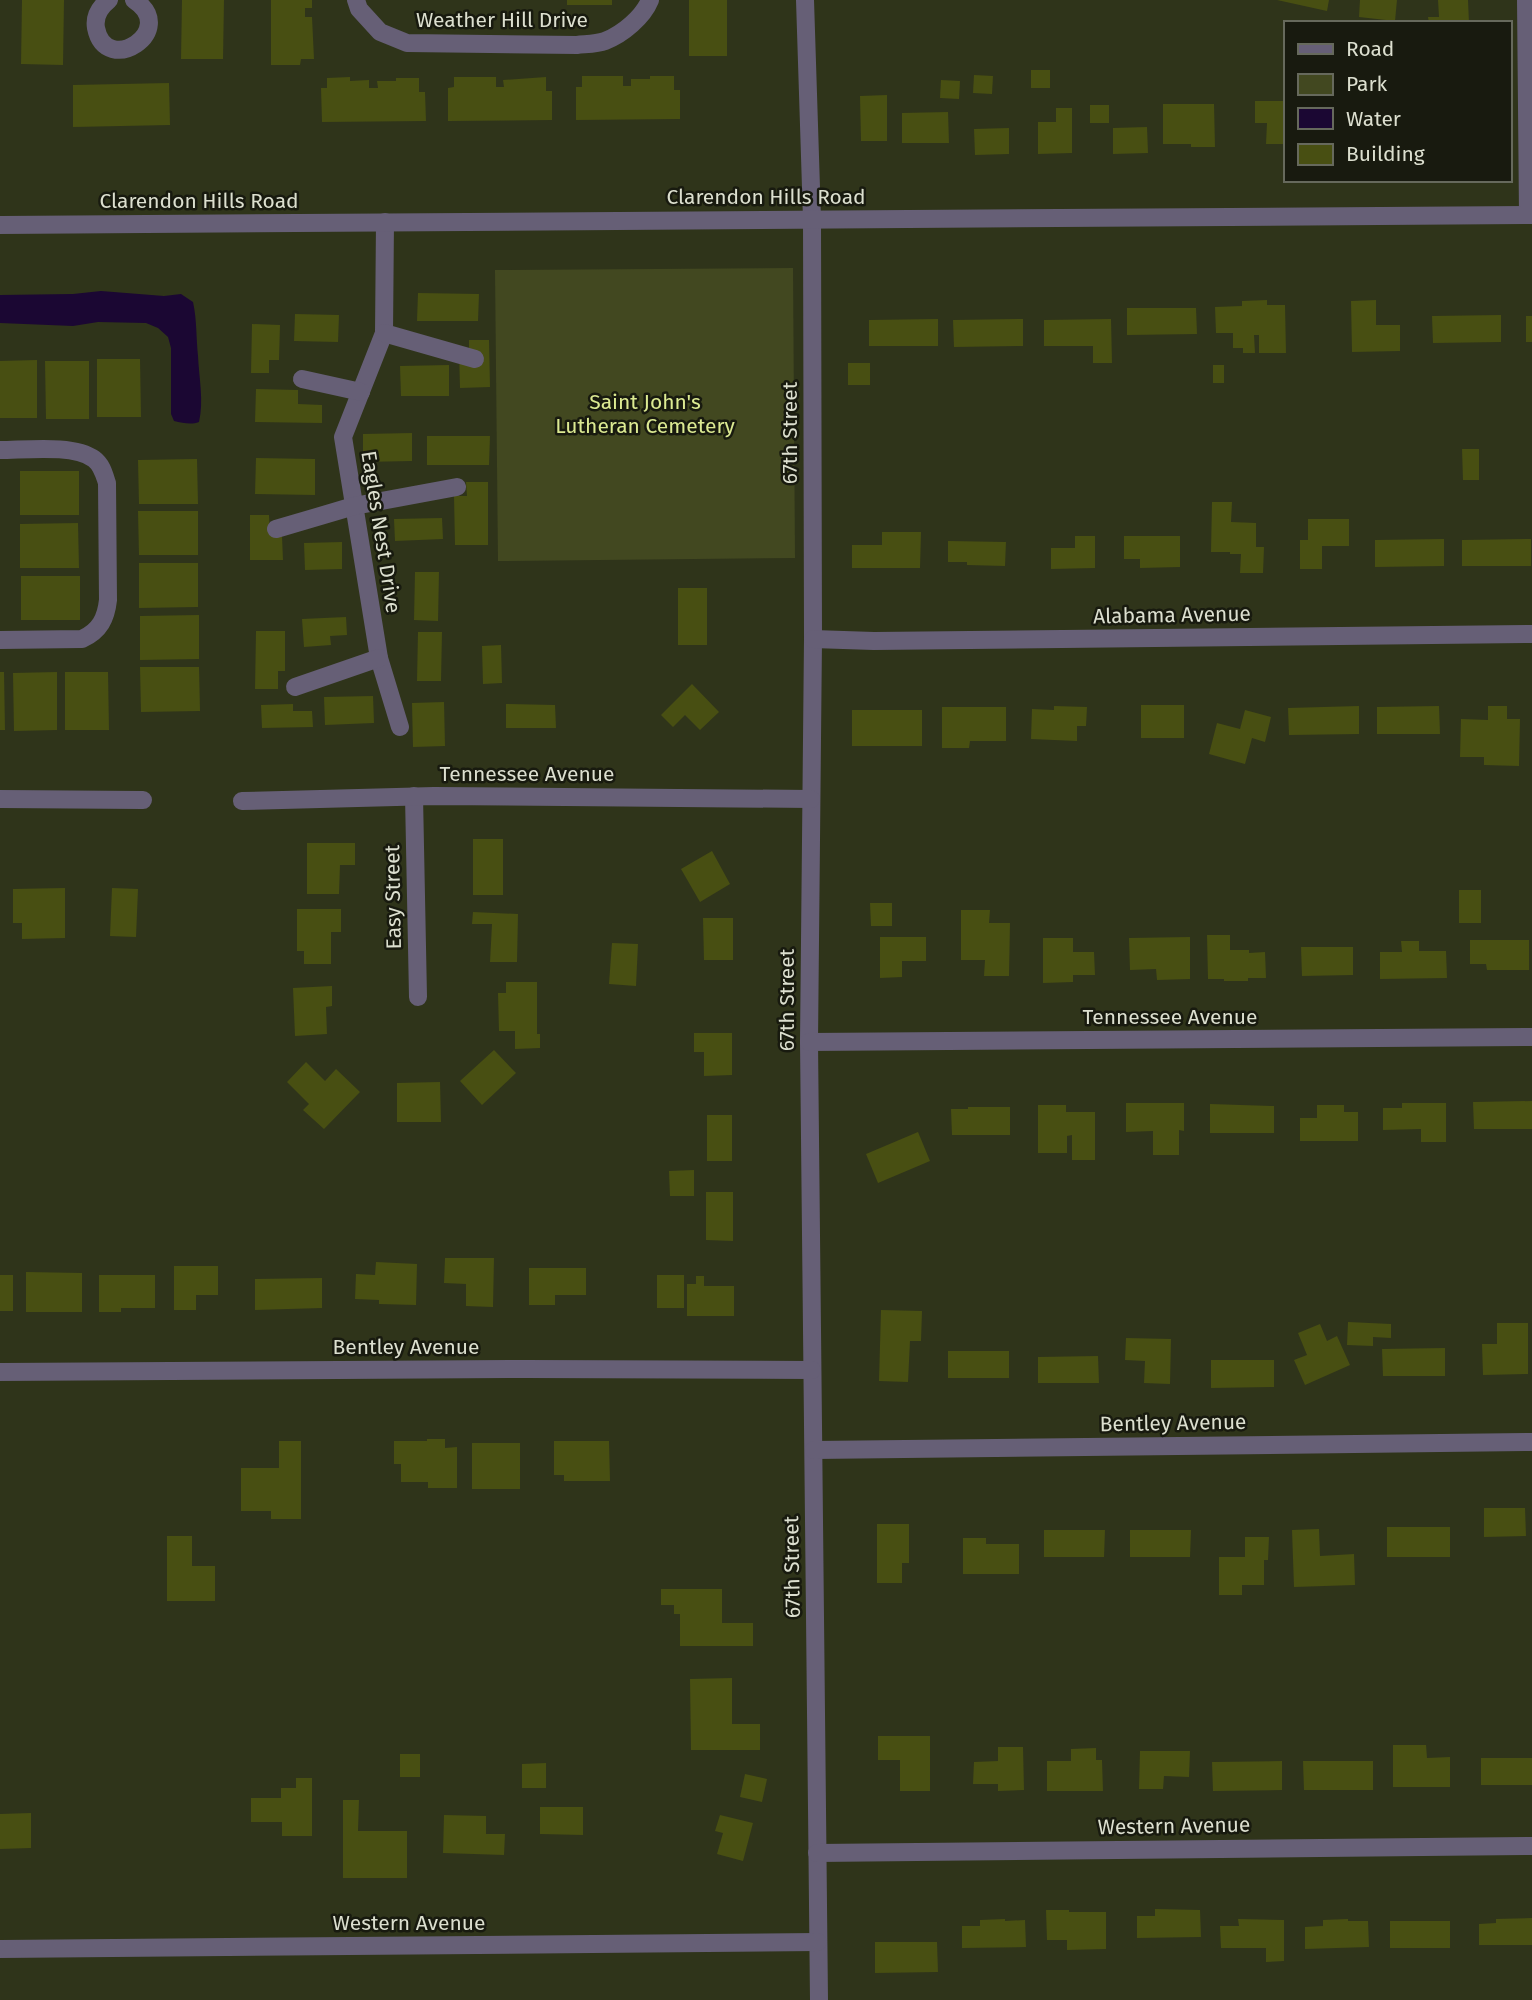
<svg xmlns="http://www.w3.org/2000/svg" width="1532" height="2000" viewBox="0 0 1532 2000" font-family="'Fira Sans',sans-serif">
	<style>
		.green { fill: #424820 }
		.water { fill: #1b0733 }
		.building { fill: #484f12 }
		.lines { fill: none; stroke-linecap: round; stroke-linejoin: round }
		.minor { stroke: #665f76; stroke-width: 18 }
		.labels { text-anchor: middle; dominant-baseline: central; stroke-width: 5; stroke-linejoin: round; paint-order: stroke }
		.street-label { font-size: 21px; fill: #dcdfcf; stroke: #181a0f }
		.park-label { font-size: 21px; fill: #dcea92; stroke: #181a0f }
	</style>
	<rect width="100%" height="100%" fill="#2f341a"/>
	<path class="green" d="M793,268L795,558L498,561L495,270Z"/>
	<path class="water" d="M101,291L164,296L181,294L193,302C197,320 196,338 198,356C199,378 204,401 199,422C191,425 183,423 174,421L171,414V348L168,337L158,328L146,323L98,322L73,326L0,323V295L73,294Z"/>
	<g class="building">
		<path d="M22,0H64L63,65L21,64Z"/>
		<path d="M182,0H224L223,59H181Z"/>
		<path d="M271,0H312V8H305V17H312L314,59H301L300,65H271Z"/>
		<rect x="567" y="0" width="45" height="5"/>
		<rect x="689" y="0" width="38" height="56"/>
		<path d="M1277,0H1329L1327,11Z"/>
		<path d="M1360,0H1397L1395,21L1359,17Z"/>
		<path d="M1438,0H1468L1469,23H1429L1428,17H1439Z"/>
		<rect x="1031" y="70" width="19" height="18"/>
		<path d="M974,75L993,76L992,94L973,93Z"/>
		<path d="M582,76H623V86H631V79H650V76H674V90H680V119L576,120V87H582Z"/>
		<path d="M350,77V81L369,80V88H378L377,81H396V78H419V92H425L426,121L322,122L321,88H327V78Z"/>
		<path d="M454,77H496V87H504L503,80L546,77V91H552V120L448,121V88L454,87Z"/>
		<path d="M941,80L960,81L959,99L940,98Z"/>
		<path d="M169,83L170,125L73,127V85Z"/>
		<path d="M887,95V141H861L860,96Z"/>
		<path d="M1255,101H1285V144H1266L1267,123H1255Z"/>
		<path d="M1163,104H1214L1215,147H1191V144H1163Z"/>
		<rect x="1090" y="105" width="19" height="18"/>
		<path d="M1056,108H1072V153L1038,154V122H1056Z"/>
		<path d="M948,112L949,143H902V113Z"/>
		<path d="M1147,127L1148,153L1113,154V128Z"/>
		<path d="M1009,128V154L975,155L974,129Z"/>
		<path d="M418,293L479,294L478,321H417Z"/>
		<path d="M1267,300V305H1285L1286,353H1259V335H1254L1255,353H1243V348H1233V333H1216L1215,307L1242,306V301Z"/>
		<path d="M1376,300V325H1400V351L1352,352L1351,301Z"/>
		<path d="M1127,308H1196L1197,334L1127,335Z"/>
		<path d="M295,314L339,315L338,342L294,341Z"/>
		<path d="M1501,315V342L1433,343L1432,316Z"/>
		<rect x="1526" y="316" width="6" height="26"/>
		<path d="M938,319V346H869V320Z"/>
		<path d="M1023,319V346L954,347L953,320Z"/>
		<path d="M1111,319L1112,363H1093V346H1044V320Z"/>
		<path d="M252,324L280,325L279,360H269V373H251Z"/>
		<path d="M469,340H489L490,387L460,388L459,350H469Z"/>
		<path d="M97,359H140L141,417H97Z"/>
		<path d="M37,360V418H0V361Z"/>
		<path d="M45,361H89V419H46Z"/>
		<rect x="848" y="363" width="22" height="22"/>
		<path d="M449,365V396H401L400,366Z"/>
		<rect x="1213" y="365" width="11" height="18"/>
		<path d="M256,389L298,390V404L322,405V423L255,422Z"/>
		<path d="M412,433V461L363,462V434Z"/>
		<path d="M427,436H490L489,465H427Z"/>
		<path d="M1462,449H1479V480H1463Z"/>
		<path d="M256,458L315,459V495L255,494Z"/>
		<path d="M197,459L198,504H139L138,460Z"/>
		<rect x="20" y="471" width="59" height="44"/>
		<path d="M466,482H488V545H455L454,496H467Z"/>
		<path d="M1212,502H1232L1231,522L1256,523V547H1264L1263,573H1240L1241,554H1230V552H1211Z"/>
		<path d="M138,511H198V555H139Z"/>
		<path d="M250,515H269L270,536H282L283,560H250Z"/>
		<path d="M442,518L443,539L395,541L394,519Z"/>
		<path d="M1308,519H1349V546H1322V569H1300V540H1308Z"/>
		<path d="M78,523L79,568H20V524Z"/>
		<path d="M882,532H921L920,568H852V545H882Z"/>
		<path d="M1075,536H1095V568L1051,569V548H1075Z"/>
		<path d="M1124,536H1180V567L1140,568V559H1124Z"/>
		<path d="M1444,539V566L1375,567V540Z"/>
		<path d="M1531,539V566H1462V540Z"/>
		<path d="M948,541L1006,542L1005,566L967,565V562H948Z"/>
		<path d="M342,542V569L305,570L304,543Z"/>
		<path d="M139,563H198V607L139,608Z"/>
		<path d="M415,572H439L438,621L414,620Z"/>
		<rect x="21" y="576" width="59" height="44"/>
		<rect x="678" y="588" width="29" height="57"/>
		<path d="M199,615V659L140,660V616Z"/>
		<path d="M346,617L347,635L330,636L331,645L304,647L302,619Z"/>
		<path d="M256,631H285V671H278V689H255Z"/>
		<path d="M418,632H442L441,681H417Z"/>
		<path d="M501,645L502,683L483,684L482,646Z"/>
		<path d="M140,667H199L200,711L141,712Z"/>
		<path d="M0,672H4L5,730H0Z"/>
		<path d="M57,672V730L14,731L13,673Z"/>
		<path d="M65,672H108L109,730H65Z"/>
		<path d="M692,684L719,712L700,730L685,715L673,727L661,715Z"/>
		<path d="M373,696L374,723L325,725L324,697Z"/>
		<path d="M444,702L445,746L413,747L412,703Z"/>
		<path d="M293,704V711H312L313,727L262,728L261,705Z"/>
		<path d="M506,704L555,705L556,728H506Z"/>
		<rect x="1141" y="705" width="43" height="33"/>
		<path d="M1054,706L1087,707L1086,726H1077V741L1031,739L1032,709L1054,710Z"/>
		<path d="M1359,706V734L1289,735L1288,708Z"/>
		<path d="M1439,706L1440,734H1377V707Z"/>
		<path d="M1488,706H1507V719H1520L1519,766L1484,765V757H1460L1461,719L1488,720Z"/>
		<path d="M942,707H1006V741H970L969,748H942Z"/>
		<rect x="852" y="710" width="70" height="36"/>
		<path d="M1245,710L1271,717L1265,742L1252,738L1245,764L1209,754L1217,723L1240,729Z"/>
		<rect x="473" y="839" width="30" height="56"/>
		<path d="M307,843H355V865H340L339,894H307Z"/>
		<path d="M712,851L730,884L700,902L681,869Z"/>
		<path d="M65,888V938L22,939V923H13V889Z"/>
		<path d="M112,888L138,889L136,937L110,936Z"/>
		<rect x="1459" y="890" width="22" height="33"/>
		<path d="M870,903H892V926H871Z"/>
		<path d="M297,909H341V932H331V964H304V951H297Z"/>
		<path d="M961,910H990L989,923H1010L1009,976H984L985,960H961Z"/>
		<path d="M473,912L518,914L517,962H490L492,924H472Z"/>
		<path d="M703,918H733V960H704Z"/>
		<path d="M1207,935H1230V950H1249V953L1265,952L1266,978H1248V981H1224V979H1208Z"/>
		<path d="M880,937H926V961H902V977L880,978Z"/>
		<path d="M1190,937V979L1157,980L1156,969L1130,970L1129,938Z"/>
		<path d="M1043,938H1073V952H1094L1095,975H1073V982L1043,983Z"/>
		<path d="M1470,940H1529V970H1487L1486,964H1470Z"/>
		<path d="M1401,941H1419V951H1446L1447,978L1380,979V952H1402Z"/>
		<path d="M612,943L638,944L636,986L609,984Z"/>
		<path d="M1301,947H1353V975L1302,976Z"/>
		<path d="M506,982H537V1034H540V1048L515,1049V1031H499L498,993H506Z"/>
		<path d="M332,986V1006L326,1007L327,1034L295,1036L293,988Z"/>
		<path d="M694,1033H732V1075L704,1076V1052H694Z"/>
		<path d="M494,1050L516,1073L482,1105L460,1081Z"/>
		<path d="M306,1062L325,1081L336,1069L360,1092L324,1129L303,1110L309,1104L287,1082Z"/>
		<path d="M440,1082L441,1122H397V1083Z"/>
		<path d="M1532,1101V1129H1474L1473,1102Z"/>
		<path d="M1126,1103H1184V1131L1179,1130V1155H1153V1131L1126,1132Z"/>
		<path d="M1402,1103H1446V1142H1421V1129L1383,1130V1108H1402Z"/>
		<path d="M1210,1104L1274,1106V1133H1210Z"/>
		<path d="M1038,1105H1066V1112H1095V1160H1072V1135L1067,1136V1153H1038Z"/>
		<path d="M1317,1105H1344V1112H1358V1141H1300V1118H1317Z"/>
		<path d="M968,1107H1010V1135H952L951,1109H968Z"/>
		<rect x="707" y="1115" width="25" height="46"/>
		<path d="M918,1132L930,1161L878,1183L866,1154Z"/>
		<path d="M694,1170V1196H670L669,1171Z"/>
		<path d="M706,1192H733V1241L706,1240Z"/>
		<path d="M445,1258H494L493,1307L466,1306V1284L444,1283Z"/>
		<path d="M376,1262L417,1264L416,1305L379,1304V1300L355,1299L356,1274L375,1275Z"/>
		<path d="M174,1266H218V1295H196V1310H174Z"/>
		<path d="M529,1268H586V1295H555V1305H529Z"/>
		<path d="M26,1272L82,1273V1312H26Z"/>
		<rect x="0" y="1275" width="13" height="36"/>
		<path d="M99,1275H155V1308H121V1312H99Z"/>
		<rect x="657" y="1275" width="27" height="33"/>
		<path d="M696,1276H704V1286H734V1316H687V1284H696Z"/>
		<path d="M322,1278V1308L255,1310V1279Z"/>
		<path d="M881,1310L922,1311L921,1341H910L908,1382L879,1381Z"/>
		<path d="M1348,1322L1391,1324V1338L1373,1337V1346L1347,1345Z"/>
		<path d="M1497,1323H1528V1374L1483,1375L1482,1344H1497Z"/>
		<path d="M1320,1324L1327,1341L1337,1336L1350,1365L1305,1385L1294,1360L1307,1355L1298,1333Z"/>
		<path d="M1126,1338L1171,1339L1170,1384L1144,1383L1145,1361L1125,1360Z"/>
		<path d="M1445,1348V1376H1383L1382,1349Z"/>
		<rect x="948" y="1351" width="61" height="27"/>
		<path d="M1098,1356L1099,1383H1038V1357Z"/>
		<path d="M1211,1360H1274V1387L1211,1388Z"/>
		<path d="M427,1439H445V1448L457,1447V1488H428V1482H401V1464H394V1441H427Z"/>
		<path d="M279,1441H301V1519H271V1511H241V1468H279Z"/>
		<path d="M554,1441H609L610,1481H564V1475H554Z"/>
		<rect x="472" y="1443" width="48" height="46"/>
		<path d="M1484,1508H1525L1526,1536L1484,1537Z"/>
		<path d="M877,1524H909V1563H902V1583H877Z"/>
		<rect x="1387" y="1527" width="63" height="30"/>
		<path d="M1319,1529L1320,1556L1354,1554L1355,1585L1294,1587L1292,1530Z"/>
		<path d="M1044,1530H1105L1104,1557H1044Z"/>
		<path d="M1130,1530H1191L1190,1557H1130Z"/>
		<path d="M167,1536H192V1566H215V1601H167Z"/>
		<path d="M1245,1537H1269L1268,1560H1264V1585H1242V1595H1219V1557H1245Z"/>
		<path d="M963,1538H986V1544H1019V1574H963Z"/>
		<path d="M661,1589H722V1623H753V1646H680V1614H674V1605H661Z"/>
		<path d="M732,1678V1724H760V1750H691L690,1679Z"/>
		<path d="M878,1736H930V1791H900V1760H878Z"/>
		<path d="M1393,1745H1426L1427,1758L1450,1757V1787H1393Z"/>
		<path d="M998,1747H1023L1024,1790L998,1791V1784H973L974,1762L998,1761Z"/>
		<path d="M1096,1748V1760H1102L1103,1791H1047V1761H1071V1749Z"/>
		<path d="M1140,1751H1190L1189,1777L1164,1776L1163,1789H1139Z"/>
		<rect x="400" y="1754" width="20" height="23"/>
		<rect x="1481" y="1758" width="51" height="27"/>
		<path d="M1282,1761V1790L1213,1791L1212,1762Z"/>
		<path d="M1303,1761H1373V1790H1304Z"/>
		<path d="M546,1763V1788H522V1764Z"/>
		<path d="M745,1774L767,1779L762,1802L740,1797Z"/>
		<path d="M296,1778H312V1836H282V1822H251V1798H281V1788H296Z"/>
		<path d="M343,1800H359L358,1831H407V1878H343Z"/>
		<path d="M540,1807H583V1835L540,1834Z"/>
		<path d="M31,1813V1848L0,1849V1814Z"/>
		<path d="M444,1815L486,1816V1834H505L504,1855L443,1853Z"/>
		<path d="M720,1815L753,1823L743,1861L717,1854L723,1833L715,1831Z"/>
		<path d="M1155,1909L1200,1910L1201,1937L1137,1938V1916H1155Z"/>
		<path d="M1046,1910H1069V1912H1106V1949L1067,1950V1940H1047Z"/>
		<path d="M1532,1918V1945H1479V1924L1496,1923V1919Z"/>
		<path d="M1005,1919V1921L1025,1920L1026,1947L962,1948V1926H980V1920Z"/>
		<path d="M1238,1919L1284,1920V1961L1266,1962V1948H1221L1220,1926H1239Z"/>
		<path d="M1348,1919V1921H1368L1369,1947L1305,1949V1927L1323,1926V1920Z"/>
		<rect x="1390" y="1921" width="60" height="27"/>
		<path d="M875,1942H937L938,1972L875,1973Z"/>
	</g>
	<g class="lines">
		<g class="minor">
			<path d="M109,0C100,7 94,16 96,28C106,78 180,30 134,0"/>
			<path d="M356,0L359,9L380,32L407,43L577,45C586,44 597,44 605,41C623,34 643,17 650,0"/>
			<path d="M805,0L812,219L813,639L809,1042L819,2000"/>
			<path d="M1526,0L1528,215"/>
			<path d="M385,222L384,333L343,437L379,658L400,727"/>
			<path d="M0,225L1532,215"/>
			<path d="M384,333L475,359"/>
			<path d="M302,379L361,392"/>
			<path d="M0,450C25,450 74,444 94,459C102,465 104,474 107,483L108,600C106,618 100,631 82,639L0,640"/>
			<path d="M276,529L354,506L457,487"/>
			<path d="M813,639L874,641L1532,634"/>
			<path d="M295,687L379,658"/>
			<path d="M414,796L418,997"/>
			<path d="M0,799L143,800"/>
			<path d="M242,801L434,796L811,799"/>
			<path d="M809,1042L1532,1037"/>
			<path d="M0,1372L524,1369L812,1370"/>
			<path d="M814,1450L1532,1442"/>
			<path d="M817,1853L1532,1846"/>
			<path d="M0,1949L818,1942"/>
		</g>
	</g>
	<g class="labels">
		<g class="street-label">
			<text x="502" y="20">Weather Hill Drive</text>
			<text x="766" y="197">Clarendon Hills Road</text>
			<text x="199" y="201">Clarendon Hills Road</text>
			<text transform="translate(790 433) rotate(-90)">67th Street</text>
			<text transform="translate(381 532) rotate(81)">Eagles Nest Drive</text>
			<text transform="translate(1172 615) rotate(-1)">Alabama Avenue</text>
			<text x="527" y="774">Tennessee Avenue</text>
			<text transform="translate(393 897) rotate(-91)">Easy Street</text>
			<text transform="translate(787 1000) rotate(-90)">67th Street</text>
			<text x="1170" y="1017">Tennessee Avenue</text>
			<text x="406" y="1347">Bentley Avenue</text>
			<text transform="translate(1173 1423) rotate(-1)">Bentley Avenue</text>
			<text transform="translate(792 1567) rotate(-91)">67th Street</text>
			<text transform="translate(1174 1826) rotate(-1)">Western Avenue</text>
			<text x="409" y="1923">Western Avenue</text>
		</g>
		<g class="park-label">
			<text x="645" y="402">Saint John's<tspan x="645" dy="24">Lutheran Cemetery</tspan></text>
		</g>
	</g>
	<rect x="1284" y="21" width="228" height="161" fill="#181a0f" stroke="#66695c" stroke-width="2"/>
	<rect x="1298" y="44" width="35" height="10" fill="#665f76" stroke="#66695c" stroke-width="2"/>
	<text x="1346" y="56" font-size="21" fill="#dcdfcf">Road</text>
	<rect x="1298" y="74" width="35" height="21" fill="#424820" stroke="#66695c" stroke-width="2"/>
	<text x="1346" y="91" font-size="21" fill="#dcdfcf">Park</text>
	<rect x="1298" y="108" width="35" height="21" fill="#1b0733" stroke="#66695c" stroke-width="2"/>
	<text x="1346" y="126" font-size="21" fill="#dcdfcf">Water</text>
	<rect x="1298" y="144" width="35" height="21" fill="#484f12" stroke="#66695c" stroke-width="2"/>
	<text x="1346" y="161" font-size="21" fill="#dcdfcf">Building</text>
</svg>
